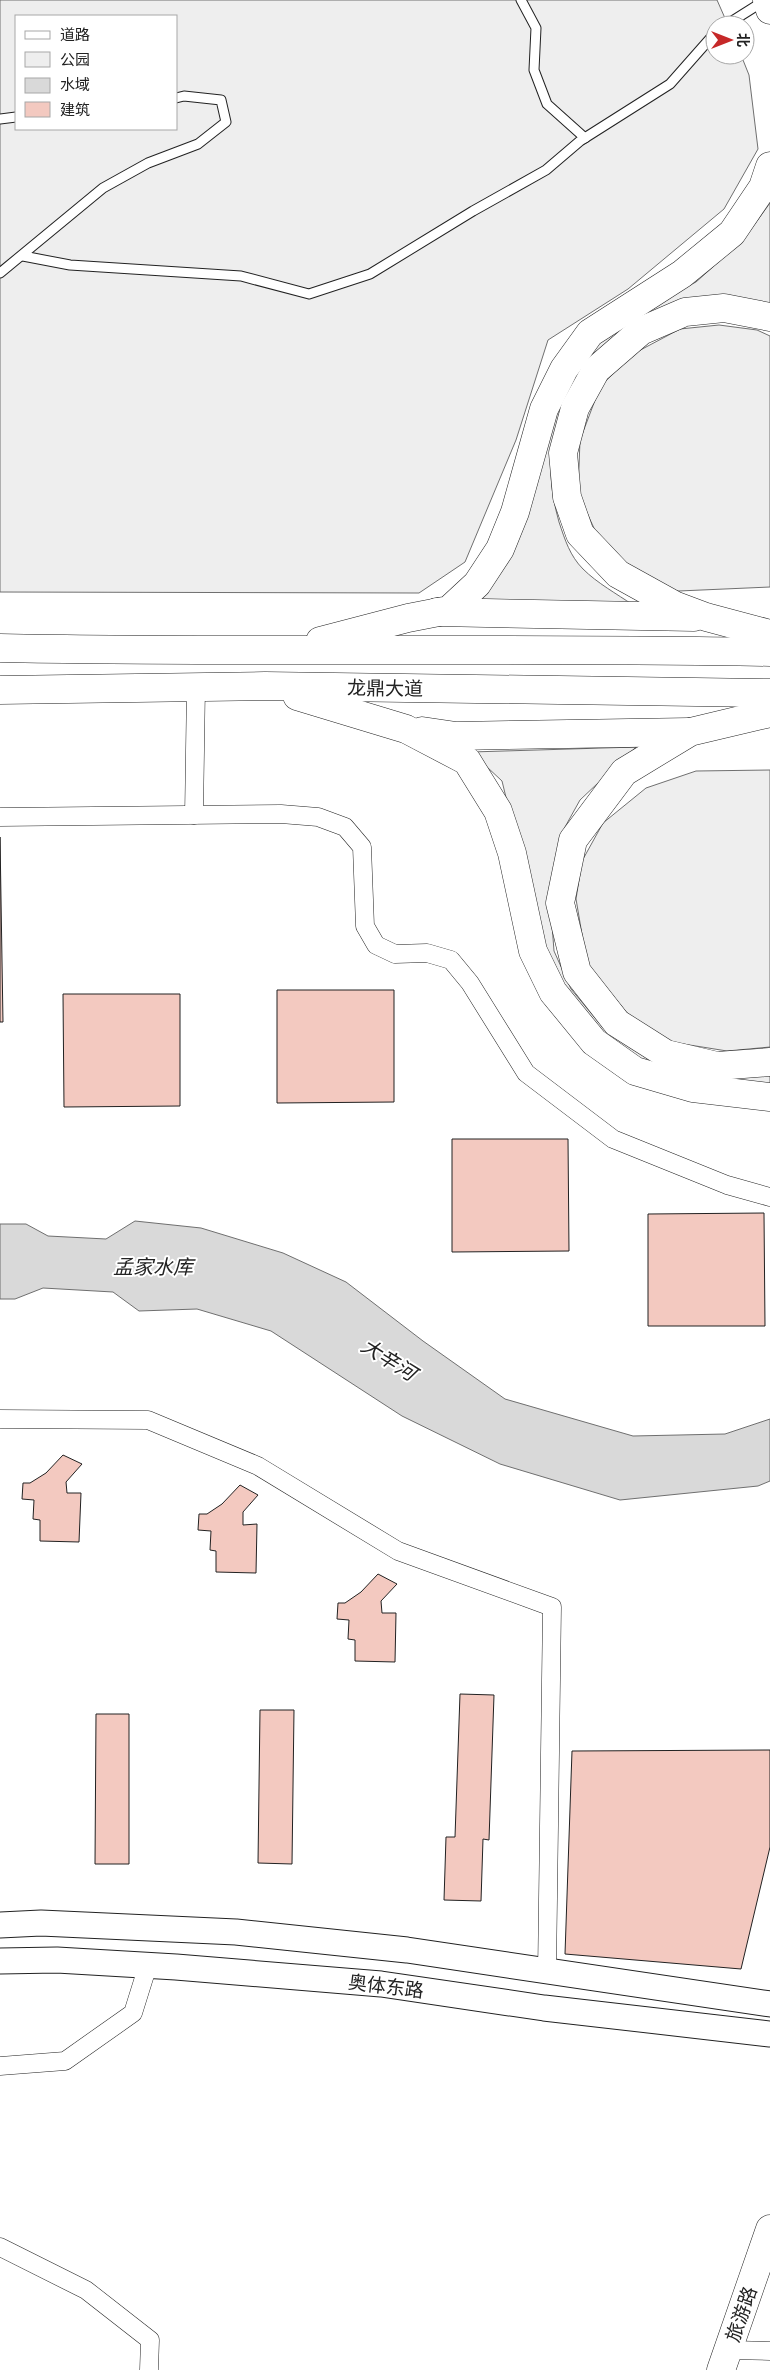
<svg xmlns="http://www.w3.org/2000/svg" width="770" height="2370" viewBox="0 0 770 2370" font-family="Mulish,'Noto Sans SC',sans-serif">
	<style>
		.green { fill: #eee; stroke: #6f6f6f; fill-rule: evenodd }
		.water { fill: #d9d9d9; stroke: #6f6f6f }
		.building { fill: #f3c9c0; stroke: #222 }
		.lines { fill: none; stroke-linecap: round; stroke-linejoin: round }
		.lane-casing { stroke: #222; stroke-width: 11 }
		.street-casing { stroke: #222; stroke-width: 19 }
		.secondary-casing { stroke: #222; stroke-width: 27 }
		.primary-casing { stroke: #222; stroke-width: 29 }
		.lane { stroke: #fff; stroke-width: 9 }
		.street { stroke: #fff; stroke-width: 18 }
		.secondary { stroke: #fff; stroke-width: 25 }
		.primary { stroke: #fff; stroke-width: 28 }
		.labels { text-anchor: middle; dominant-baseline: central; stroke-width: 4; stroke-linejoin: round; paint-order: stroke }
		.street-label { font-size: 19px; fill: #222; stroke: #fff }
		.water-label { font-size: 20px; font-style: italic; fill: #222; stroke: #fff }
	</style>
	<rect width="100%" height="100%" fill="#fff"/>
	<g class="green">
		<path d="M0,0H717L728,25H715V55H741L749,75L758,149L724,209L628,289L548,340L516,440L465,562L419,593L0,592ZM16,16H176V129H16Z"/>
		<path d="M770,203V307L737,298L581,367C555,425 541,458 559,522C565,540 570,556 583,569C597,583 617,594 633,605L474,604L575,364L601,336L648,306L696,282L743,240Z"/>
		<path d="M719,325L757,330L770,336V587L656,592L603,548L578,493L580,440L600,387L631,355L680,329Z"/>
		<path d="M636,747L580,800L565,827L555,861L550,898L554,951L571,989L605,1030L770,1073V1088L697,1080L622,1053L559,987L543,949L502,781L471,752Z"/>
		<path d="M770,770V1047L727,1051L671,1042L628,1014L587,964L576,899L582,861L603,823L646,788L696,771Z"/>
	</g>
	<path class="water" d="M135,1221L201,1228L283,1253L346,1282L423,1341L505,1399L633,1436L725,1434L770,1419V1481L758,1486L620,1500L500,1464L402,1416L271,1331L197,1309L139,1311L113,1292L43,1288L15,1299H0V1224H26L48,1236L106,1239Z"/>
	<g class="building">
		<path d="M0,837L3,1022H0Z"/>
		<path d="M277,990H394V1102L277,1103Z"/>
		<path d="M63,994H180V1106L64,1107Z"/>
		<path d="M452,1139H568L569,1251L452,1252Z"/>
		<path d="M764,1213L765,1326H648V1214Z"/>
		<path d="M63,1455L82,1464L66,1482L67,1493H81L79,1542L40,1541V1520L33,1519L34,1500L22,1499L23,1483H30L46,1473Z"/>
		<path d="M240,1485L258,1495L243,1512V1525L257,1524L256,1573L216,1572V1551L210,1550L211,1531L198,1530L199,1514H207L222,1504Z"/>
		<path d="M378,1574L397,1584L381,1601L382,1613H396L395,1662L355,1661V1640L348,1639L349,1620L337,1619L338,1603H345L361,1592Z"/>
		<path d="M460,1694L494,1695L489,1840L483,1839L481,1901L444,1900L446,1837H455Z"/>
		<path d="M260,1710H294L292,1864L258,1863Z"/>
		<path d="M96,1714H129V1864H95Z"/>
		<path d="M770,1750V1847L741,1969L565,1954L572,1751Z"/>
	</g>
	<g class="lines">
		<g class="lane-casing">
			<g id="lane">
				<path d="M521,0L536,28L534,70L547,104L585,138"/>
				<path d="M726,25L764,1"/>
				<path d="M0,119L16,117"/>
				<path d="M23,256L70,265L241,276L309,294L370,274L473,211L546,170L580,141L670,84L715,33"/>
				<path d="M0,273L103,188L148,163L198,144L226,122L221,100L184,96L176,98"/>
			</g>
		</g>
		<g class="street-casing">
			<g id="street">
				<path d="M194,815L196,687"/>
				<path d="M0,817L281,814L318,817L345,827L362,847L365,926L376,945L395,954L427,953L451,960L470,983L526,1073L613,1139L727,1185L770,1197"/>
				<path d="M0,1419L148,1420L258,1466L398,1551L552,1607L547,1972"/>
				<path d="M0,2066L65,2061L133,2013L148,1965"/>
				<path d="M0,2247L86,2290L150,2340L149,2370"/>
				<path d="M728,2350L770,2351"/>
			</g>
		</g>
		<g class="secondary-casing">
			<g id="secondary">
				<path d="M0,1925L41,1923L236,1932L407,1950L770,2004"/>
				<path d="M0,1961L57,1960L176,1967L381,1984L544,2008L770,2034"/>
			</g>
		</g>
		<g class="primary-casing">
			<g id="primary">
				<path d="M767,0L770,10"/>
				<path d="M770,317L724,308L685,312L641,331L596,370L575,408L563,453L567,497L580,534L618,574L674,605L706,617L770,634"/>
				<path d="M437,612L694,617"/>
				<path d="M320,641L408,618L449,610L477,584L500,549L515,512L544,409L564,369L590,333L682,274L732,233L763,187L770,166"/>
				<path d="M0,648C257,653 513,647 770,652"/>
				<path d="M0,690L265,686L770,693"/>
				<path d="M297,696L406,729L467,761L498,811L512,853L533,951L553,992L594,1042L635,1071L693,1088L770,1097"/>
				<path d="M770,713L690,732L624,772L573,840L560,903L577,972L617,1023L666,1054L717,1066L770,1062"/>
				<path d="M422,731L456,736L689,732"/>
				<path d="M721,2370L770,2229"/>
			</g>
		</g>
		<use href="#lane" class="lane"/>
		<use href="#street" class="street"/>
		<use href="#secondary" class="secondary"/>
		<use href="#primary" class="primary"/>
	</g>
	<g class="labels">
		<g class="street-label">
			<text transform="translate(385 688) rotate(1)">龙鼎大道</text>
			<text transform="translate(386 1986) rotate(7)">奥体东路</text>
			<text transform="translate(741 2314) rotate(-71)">旅游路</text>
		</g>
		<g class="water-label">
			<text x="153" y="1266">孟家水库</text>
			<text transform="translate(389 1359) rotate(32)">大辛河</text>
		</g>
	</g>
	<rect x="15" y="15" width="162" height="115" fill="#ffffff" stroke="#a7a7a7"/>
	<rect x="25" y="31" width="25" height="8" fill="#ffffff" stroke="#a7a7a7"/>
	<text x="60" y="40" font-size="15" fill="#222222">道路</text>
	<rect x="25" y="52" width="25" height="15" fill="#eeeeee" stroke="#a7a7a7"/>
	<text x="60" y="65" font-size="15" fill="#222222">公园</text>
	<rect x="25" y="78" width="25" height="15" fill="#d9d9d9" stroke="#a7a7a7"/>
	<text x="60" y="90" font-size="15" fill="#222222">水域</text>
	<rect x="25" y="102" width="25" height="15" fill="#f3c9c0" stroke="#a7a7a7"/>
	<text x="60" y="115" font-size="15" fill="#222222">建筑</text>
	<g transform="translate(730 40) rotate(90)"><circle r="24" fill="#ffffff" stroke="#a7a7a7"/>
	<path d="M0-4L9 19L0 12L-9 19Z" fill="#c62828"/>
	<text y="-8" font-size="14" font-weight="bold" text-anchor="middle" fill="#222222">北</text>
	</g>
</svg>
